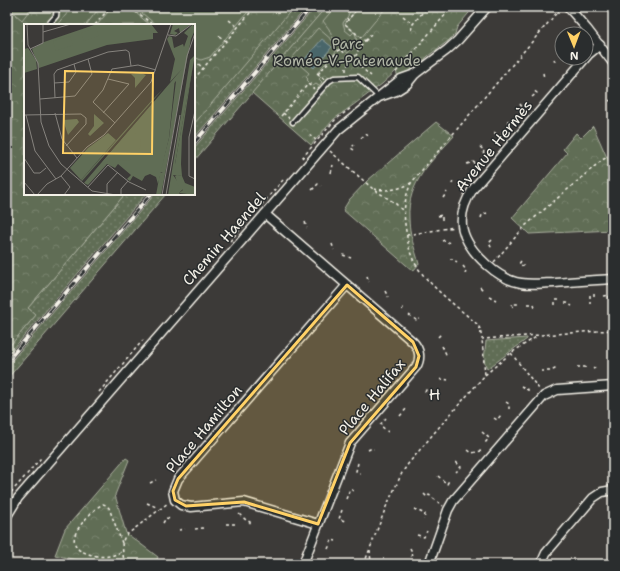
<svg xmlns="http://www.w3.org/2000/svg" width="620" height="571" viewBox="0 0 620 571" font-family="'Shantell Sans',sans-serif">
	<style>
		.grass { fill: url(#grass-dots); stroke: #aaaf9e }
		.forest { fill: url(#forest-crowns); stroke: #aaaf9e }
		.pitch { fill: #606d55; stroke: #aaaf9e }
		.water { fill: url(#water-ripples); stroke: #8d9e9d }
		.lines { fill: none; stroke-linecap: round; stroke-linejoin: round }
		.lane-casing { stroke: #f4f1e8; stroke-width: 7 }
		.street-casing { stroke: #f4f1e8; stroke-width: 11 }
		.path { stroke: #f4f1e8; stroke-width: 1.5; stroke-dasharray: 3 3; stroke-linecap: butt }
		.lane { stroke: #2a2d2e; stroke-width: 4 }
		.street { stroke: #2a2d2e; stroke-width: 8 }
		.rail-casing { stroke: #f4f1e8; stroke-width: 4 }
		.rail { stroke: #2a2d2e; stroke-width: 2.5; stroke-dasharray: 8; stroke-linecap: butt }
		.marked { fill: #ffd166; fill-opacity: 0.2; stroke: #ffd166; stroke-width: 3; stroke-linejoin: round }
		.labels { text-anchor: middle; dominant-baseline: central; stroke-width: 3; stroke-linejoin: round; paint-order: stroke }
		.park-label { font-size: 15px; fill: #b1b6a6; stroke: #2a2d2e }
		.street-label { font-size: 15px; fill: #f4f1e8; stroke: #2a2d2e }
		.neighbourhood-label { font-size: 16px; letter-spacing: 1px; fill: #f4f1e8; stroke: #2a2d2e }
		.inset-road { fill: none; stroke: #86837e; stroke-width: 1 }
		.view { fill: #ffd166; fill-opacity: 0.15; stroke: #ffd166; stroke-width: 2 }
		.inset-edge { fill: none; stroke: #f4f1e8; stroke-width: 2 }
	</style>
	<defs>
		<pattern id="grass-dots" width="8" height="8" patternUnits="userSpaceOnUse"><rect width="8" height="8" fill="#606d55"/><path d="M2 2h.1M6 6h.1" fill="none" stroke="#77826d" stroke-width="1.8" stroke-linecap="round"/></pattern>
		<pattern id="forest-crowns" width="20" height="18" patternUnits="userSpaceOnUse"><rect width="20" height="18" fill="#606d55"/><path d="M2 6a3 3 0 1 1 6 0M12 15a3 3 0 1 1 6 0" fill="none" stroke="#77826d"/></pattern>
		<pattern id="water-ripples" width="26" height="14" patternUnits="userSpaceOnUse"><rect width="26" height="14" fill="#48666b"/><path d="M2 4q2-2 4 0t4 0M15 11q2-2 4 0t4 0" fill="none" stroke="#637c80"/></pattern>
	</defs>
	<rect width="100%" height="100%" fill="#3c3a38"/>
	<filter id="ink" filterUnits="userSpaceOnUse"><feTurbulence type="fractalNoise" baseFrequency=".025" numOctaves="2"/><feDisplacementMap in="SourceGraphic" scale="8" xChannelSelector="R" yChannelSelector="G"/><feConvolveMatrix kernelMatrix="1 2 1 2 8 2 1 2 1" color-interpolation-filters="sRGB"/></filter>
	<g filter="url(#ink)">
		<g class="grass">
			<path d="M272,7H307L194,138V100Z"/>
			<path d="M315,7H326L194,161V148Z"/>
			<path d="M125,194H146L7,356V349L36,315L28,308Z"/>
			<path d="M155,194H166L7,379V366Z"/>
			<path d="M527,338V339L487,369L484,361L486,341Z"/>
		</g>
		<g class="forest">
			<path d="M7,7H294L194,124V25H25V194H125L28,308L36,315L7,349Z"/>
			<path d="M326,7H474L457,27L455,34L448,41L428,56L410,73L398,77L396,71L382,84L334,119L311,145L252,93Z"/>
			<path d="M436,122L454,136C432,161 407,182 409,218C409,234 415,249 419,264L413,271L343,210L349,200L367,181Z"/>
			<path d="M593,126L613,171V230L529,234L512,218L567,153L563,149L576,133L581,138Z"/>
			<path d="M126,458L129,460L115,495L126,533L158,557L155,564H83L80,561L55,555L65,529Z"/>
		</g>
		<g class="pitch">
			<path d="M9,7H32L22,20L8,8Z"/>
			<path d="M72,7H100L86,25H58Z"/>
			<path d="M112,7H129L150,25H97Z"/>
			<path d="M135,7H252L210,57L201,60L194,57V25H156Z"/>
			<path d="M335,7H351L348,16L343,23L345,30L351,35L354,32L345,24L359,7H381L384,10L361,38L355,33C359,42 353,47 348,53L345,51L346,48C344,39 338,42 332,37L329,29L323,21Z"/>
			<path d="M318,28L340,47L317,73L321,77L319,79L322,82L319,86L316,84L313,86L307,80L308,79L306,77L309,73L292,58Z"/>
		</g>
		<path class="water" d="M322,39L332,47L314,68L304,60Z"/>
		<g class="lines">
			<g class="lane-casing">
				<g id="lane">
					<path d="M48,25L56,16L57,7"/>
					<path d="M293,122L329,81L334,78L358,77L379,97"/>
				</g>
			</g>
			<g class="street-casing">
				<g id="street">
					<path d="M568,7L587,29L613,63"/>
					<path d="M600,45L589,54L473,189C453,219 461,241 486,264C496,273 507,281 521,283C532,285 543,283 555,283C574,281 594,280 613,279"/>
					<path d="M381,95L401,79L415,74"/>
					<path d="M265,214L413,342C420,349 421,359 416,367L350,443L303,564"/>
					<path d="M7,516L18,498L338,130L379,97L396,91L407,84L415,74L447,50L458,40L487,7"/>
					<path d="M318,524L244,502L191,507L181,505L175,500L173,491L178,479L347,285"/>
					<path d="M429,564L448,510L453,501L544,396L557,390L613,386"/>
					<path d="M541,564L546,553L593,498L602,492L613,490"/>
				</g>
			</g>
			<g class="path">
				<path d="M131,7L153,25"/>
				<path d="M537,7L540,10"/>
				<path d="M560,9L411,183C404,199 403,213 406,231C408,242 409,253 415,263C426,284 459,308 478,325L480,329L482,339L613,330"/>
				<path d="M350,10H353L356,7"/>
				<path d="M403,16L413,24L427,7"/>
				<path d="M347,18L348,20L356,10L354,9"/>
				<path d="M229,20L238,27"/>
				<path d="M95,25L110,7"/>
				<path d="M411,30L413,24"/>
				<path d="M219,36L226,41"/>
				<path d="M365,41L371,35"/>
				<path d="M554,59L556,64"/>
				<path d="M194,60L203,68"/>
				<path d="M379,64L380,65"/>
				<path d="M346,71V67L358,53V49L365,41L345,24L348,20"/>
				<path d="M396,72L452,7"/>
				<path d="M317,73L324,79"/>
				<path d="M543,73L544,78"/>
				<path d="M318,74L340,49L371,76"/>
				<path d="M194,79L255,7"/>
				<path d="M532,97L537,93L533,90"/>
				<path d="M609,101L613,99"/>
				<path d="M520,104L522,107L520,110"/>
				<path d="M283,113L289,118"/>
				<path d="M281,116L308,84L314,89"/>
				<path d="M508,123V117"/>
				<path d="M494,132L499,137L503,131"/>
				<path d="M309,135L316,140"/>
				<path d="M361,138L366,134L369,137"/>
				<path d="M480,147L484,150L483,156"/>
				<path d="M354,150L351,148L354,145"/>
				<path d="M330,151L373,189L395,203L404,212"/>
				<path d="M302,158L335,120L351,108"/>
				<path d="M467,164L473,162L480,166"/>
				<path d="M331,173L333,165"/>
				<path d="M452,184L453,180"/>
				<path d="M374,189C387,191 399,190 411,183"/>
				<path d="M312,190L318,184L321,186"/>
				<path d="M443,198L447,192"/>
				<path d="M438,216L442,215V220"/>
				<path d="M481,218L482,215L487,213"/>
				<path d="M305,222L307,228"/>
				<path d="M407,235L454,227"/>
				<path d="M492,240L489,243L492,249"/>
				<path d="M230,241L283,180"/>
				<path d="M442,241L445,240L449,243"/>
				<path d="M332,244L334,250"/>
				<path d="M343,255L351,258"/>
				<path d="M450,259H453L457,262"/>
				<path d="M521,261L519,264L525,267"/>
				<path d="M494,262L525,226L602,160L613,154"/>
				<path d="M463,266L466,270L465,274"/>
				<path d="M367,276L369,282"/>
				<path d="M480,287L484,291"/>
				<path d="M385,291L388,297"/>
				<path d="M489,296L496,300"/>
				<path d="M604,296L609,295L610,305"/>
				<path d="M565,303H567L572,306"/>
				<path d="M528,304H534L535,307"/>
				<path d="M590,304V295H595"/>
				<path d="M555,305V300H559"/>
				<path d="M513,307L512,304H520"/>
				<path d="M402,310L404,306"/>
				<path d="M409,315L416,320L420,319"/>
				<path d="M438,337L441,334"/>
				<path d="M442,346L446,354L449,353"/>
				<path d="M511,353L539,389"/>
				<path d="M577,367H585V369"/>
				<path d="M593,369L598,366"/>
				<path d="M541,371H551L557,368"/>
				<path d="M485,375L511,353L536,337"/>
				<path d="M440,380L443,379L448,380"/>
				<path d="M521,386L528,390H531"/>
				<path d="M99,392L143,340"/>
				<path d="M425,392L427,388"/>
				<path d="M506,402L509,404V409"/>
				<path d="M400,416L407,408"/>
				<path d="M386,418L380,425L388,432"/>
				<path d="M494,418L497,420L501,415"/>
				<path d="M482,432L489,438L485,443"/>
				<path d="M368,450L370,449H374"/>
				<path d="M468,450L472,453L481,451"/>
				<path d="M456,462L461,467L456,472"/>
				<path d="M358,463L356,471L361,474"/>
				<path d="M438,476L447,484L450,479"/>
				<path d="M150,483L156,480"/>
				<path d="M424,494L427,497L429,495L443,506"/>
				<path d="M7,497L41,458"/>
				<path d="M346,499L350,489L354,491"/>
				<path d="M147,503L156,507"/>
				<path d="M414,509L425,514L424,520"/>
				<path d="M342,510L339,519L345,521"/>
				<path d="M239,514L246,520L250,522V525"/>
				<path d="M163,523L166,518L170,519"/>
				<path d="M226,524H236"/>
				<path d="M195,529L203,528"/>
				<path d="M179,530L185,529"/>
				<path d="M417,535L424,537L427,531"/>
				<path d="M122,543L109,508L106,505L103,504C94,508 78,526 75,535C73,541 75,546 79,550C93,557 109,560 122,551"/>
				<path d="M410,548L412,552L411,558"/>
				<path d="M328,549L332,540L336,541"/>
				<path d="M370,550L371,564"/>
				<path d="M124,564L122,543L125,536L168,503"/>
				<path d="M322,564L323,563L326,564"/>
				<path d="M364,564L386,507L402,473L408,464L440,426L485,375L482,339"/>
			</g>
			<use href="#lane" class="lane"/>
			<use href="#street" class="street"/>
			<g class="rail-casing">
				<g id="rail">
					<path d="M194,143L311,7"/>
					<path d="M7,361L151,194"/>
				</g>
			</g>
			<use href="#rail" class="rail"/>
		</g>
	</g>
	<path class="marked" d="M347,285L413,342L419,356L416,367L350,443L318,524L244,502L186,506L175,500L173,491L178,479Z"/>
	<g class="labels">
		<g class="park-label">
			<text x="347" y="44">Parc<tspan x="347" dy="17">Roméo-V.-Patenaude</tspan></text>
		</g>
		<g class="street-label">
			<text transform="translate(494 146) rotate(-51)">Avenue Hermès</text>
			<text transform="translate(224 239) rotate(-49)">Chemin Haendel</text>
			<text transform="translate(372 397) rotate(-50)">Place Halifax</text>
			<text transform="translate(204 429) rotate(-50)">Place Hamilton</text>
		</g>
		<g class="neighbourhood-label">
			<text x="435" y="394">H</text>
		</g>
	</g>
	<g transform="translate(24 24)">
		<rect width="171" height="171" fill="#3c3a38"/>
		<path d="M149,0V1L167,0L156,9L155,4L150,7L154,9L151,11L146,10ZM169,0L171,6L167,15L137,171H132L136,149H139L136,148L145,114L152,57L60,159L158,45L146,58L151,35L143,15L145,12L148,13L150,24L159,20L160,23L164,12L160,9ZM171,31L151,140H157L158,152L149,151L159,165L155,169L157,171H144L166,36ZM139,65L58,157L57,156L129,75Z" fill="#606d55"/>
		<path d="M73,0H127L134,9H129V15L83,21L15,44L8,25L20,18ZM4,24L12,36L13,45L0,49V25ZM169,40L158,112L157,140L154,143L151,140ZM117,49L122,51L111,64V54L107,50ZM151,54L145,114L134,160L132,153L126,150L121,152L118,157L109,152L106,157L103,155L107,151L94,140L91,144L83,140L64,161L60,159ZM70,90L80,99L66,112L64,110L70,102ZM53,95L55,98L44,111L39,96ZM84,109L92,116L57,156L46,144L64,124ZM153,151L158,152L161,159L171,163V171L155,169L159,166L154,161L151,152Z" fill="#606d55"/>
		<path d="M72,4L75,12L60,17L57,9ZM46,12L49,21L32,27L29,17ZM0.5 38a5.5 5.5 0 1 1 11 0a5.5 5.5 0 1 1-11 0ZM111,109L117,116L116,124L106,136L95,137L90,131Z" fill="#606d55"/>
		<path class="inset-road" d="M3,0L4,21L14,39L17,98L25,122L37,140L68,167L92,171M19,8L47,0M144,11L152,12L168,0M6,25L19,19V0M30,59L45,58L52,48L50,40M31,74L30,50L33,46L84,28L102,26L105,28L107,42M16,75L51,72L68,50L64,35M171,87L165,113V152L171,155M31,89L38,115L53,134M79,89L105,60L84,55M0,91L57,90L62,94V100L42,122M2,91L11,127L32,155M91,99L69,78L79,66L88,45L114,41L132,46M0,134L10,149H16L22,144M37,152L46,163L40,171M0,158L11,171M64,163L84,141L105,158L122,166M83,170V160L94,148M13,171L23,160L37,152L63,123L80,111L127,58L147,0M97,171V165L104,157M138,171L163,32L171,9M142,171L156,91"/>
		<path class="view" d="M41,47L129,49L128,130L39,129Z"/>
		<rect width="171" height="171" class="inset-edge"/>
	</g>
	<rect width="620" height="571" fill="none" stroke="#2a2d2e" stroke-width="24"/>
	<rect x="12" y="12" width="596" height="547" fill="none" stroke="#f4f1e8" stroke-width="1.5" filter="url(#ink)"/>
	<g transform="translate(574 46) rotate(179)"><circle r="19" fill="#2a2d2e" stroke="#7b7b78"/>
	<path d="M0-3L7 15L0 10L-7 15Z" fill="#ffd166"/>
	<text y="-6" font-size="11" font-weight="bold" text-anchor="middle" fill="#f4f1e8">N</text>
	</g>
</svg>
